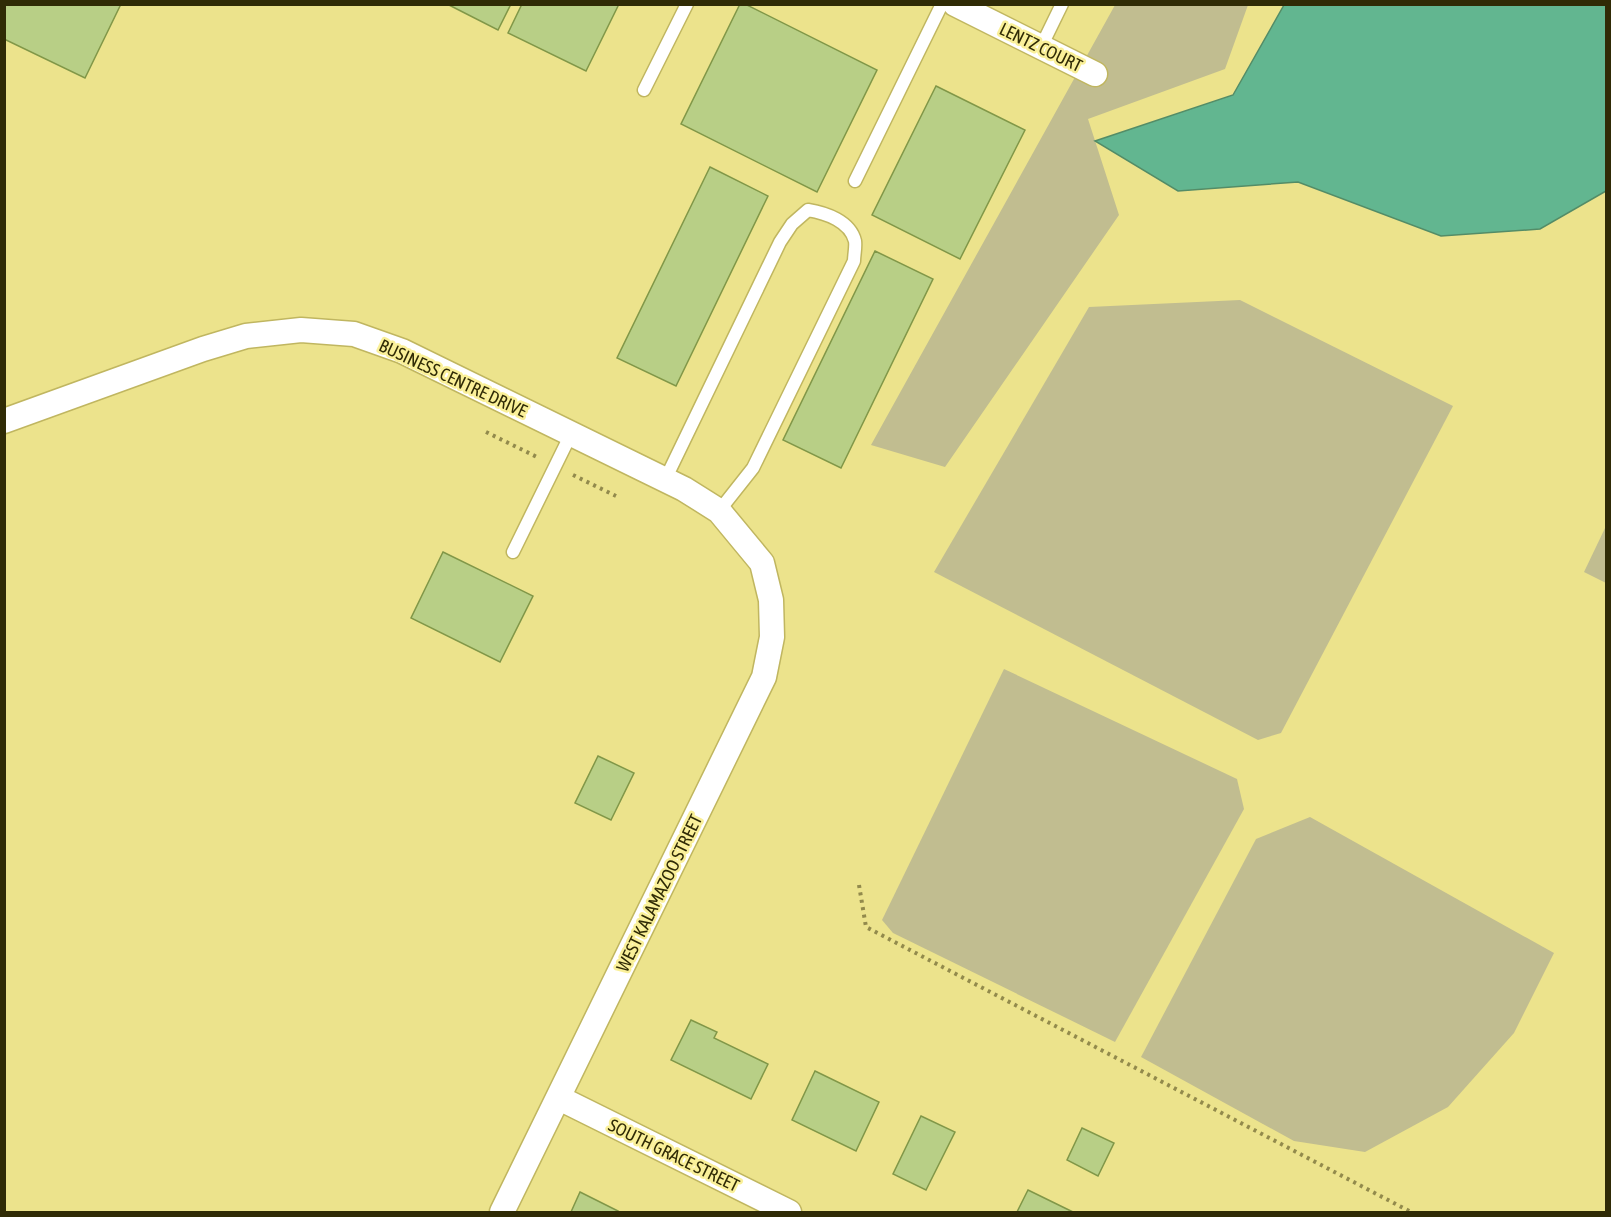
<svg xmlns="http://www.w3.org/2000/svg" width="1611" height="1217" viewBox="0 0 1611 1217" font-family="'Asap Condensed',sans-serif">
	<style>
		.green { fill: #c1bd90 }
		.water { fill: #62b690; stroke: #538c67; stroke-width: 1.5 }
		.building { fill: #b8cf86; stroke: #819748; stroke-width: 1.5 }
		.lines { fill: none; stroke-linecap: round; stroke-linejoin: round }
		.service-casing { stroke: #c0b660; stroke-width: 15 }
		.minor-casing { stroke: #c0b660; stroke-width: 27 }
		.path { stroke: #928a4c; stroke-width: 4; stroke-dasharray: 3 4.5; stroke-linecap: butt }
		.service { stroke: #fff; stroke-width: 12 }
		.minor { stroke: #fff; stroke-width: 24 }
		.labels { text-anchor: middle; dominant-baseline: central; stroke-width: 5; stroke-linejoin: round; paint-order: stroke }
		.street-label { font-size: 18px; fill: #302b06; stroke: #faf099 }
	</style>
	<rect width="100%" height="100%" fill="#ece38c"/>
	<g class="green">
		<path d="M1115,5H1248L1225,69L1088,119L1119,215L945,467L871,445Z"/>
		<path d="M1240,300L1453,406L1281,733L1258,740L934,572L1089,307Z"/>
		<path d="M1606,526V583L1584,572Z"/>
		<path d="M1004,669L1237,779L1244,809L1115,1042L893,933L882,920Z"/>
		<path d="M1310,817L1554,953L1514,1033L1448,1107L1365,1152L1294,1141L1141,1057L1256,839Z"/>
	</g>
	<path class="water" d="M1284,5H1606V191L1540,229L1441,236L1298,182L1178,191L1095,141L1233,95Z"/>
	<g class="building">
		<path d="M4,4H121L85,78L4,39Z"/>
		<path d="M447,4H511L498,30Z"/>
		<path d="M522,4H619L586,71L508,33Z"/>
		<path d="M740,4H745L877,70L817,192L681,124Z"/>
		<path d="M936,86L1025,130L960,259L872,215Z"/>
		<path d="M710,167L768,196L676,386L617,358Z"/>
		<path d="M875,251L933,279L841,468L783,440Z"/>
		<path d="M443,552L533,596L500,662L411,618Z"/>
		<path d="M598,756L634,773L611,820L575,803Z"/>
		<path d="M691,1020L717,1032L714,1038L768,1064L751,1099L671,1060Z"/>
		<path d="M815,1071L879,1102L856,1151L792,1120Z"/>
		<path d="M921,1116L955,1132L926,1190L893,1174Z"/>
		<path d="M1082,1128L1114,1143L1098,1176L1067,1160Z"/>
		<path d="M1028,1190L1073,1212H1017Z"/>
		<path d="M580,1192L618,1211L617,1212H571Z"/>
	</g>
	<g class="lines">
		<g class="service-casing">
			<g id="service">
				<path d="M1041,47L1062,4"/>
				<path d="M644,90L687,4"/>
				<path d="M855,181L942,4"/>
				<path d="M665,480L780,242L792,224L808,210C826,213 850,221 855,241C856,247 854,255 854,261L753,468L719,511"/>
				<path d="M513,552L571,434"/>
			</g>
		</g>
		<g class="minor-casing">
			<g id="minor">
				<path d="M955,4L1095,74"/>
				<path d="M4,421L203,349L246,336L301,330L354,334L402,351L684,489L719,511L762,563L771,600L772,637L764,677L502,1212"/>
				<path d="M559,1098L789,1212"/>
			</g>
		</g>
		<g class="path">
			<path d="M486,432L537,457"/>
			<path d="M573,475L616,496"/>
			<path d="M859,885L866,927L1411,1212"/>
		</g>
		<use href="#service" class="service"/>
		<use href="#minor" class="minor"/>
	</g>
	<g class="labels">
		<g class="street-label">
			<text transform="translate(1041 47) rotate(26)">LENTZ COURT</text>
			<text transform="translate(453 378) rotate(25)">BUSINESS CENTRE DRIVE</text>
			<text transform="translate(659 893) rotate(-64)">WEST KALAMAZOO STREET</text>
			<text transform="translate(674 1155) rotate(26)">SOUTH GRACE STREET</text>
		</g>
	</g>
	<rect width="1611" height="1217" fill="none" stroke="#302b06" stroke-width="12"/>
</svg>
